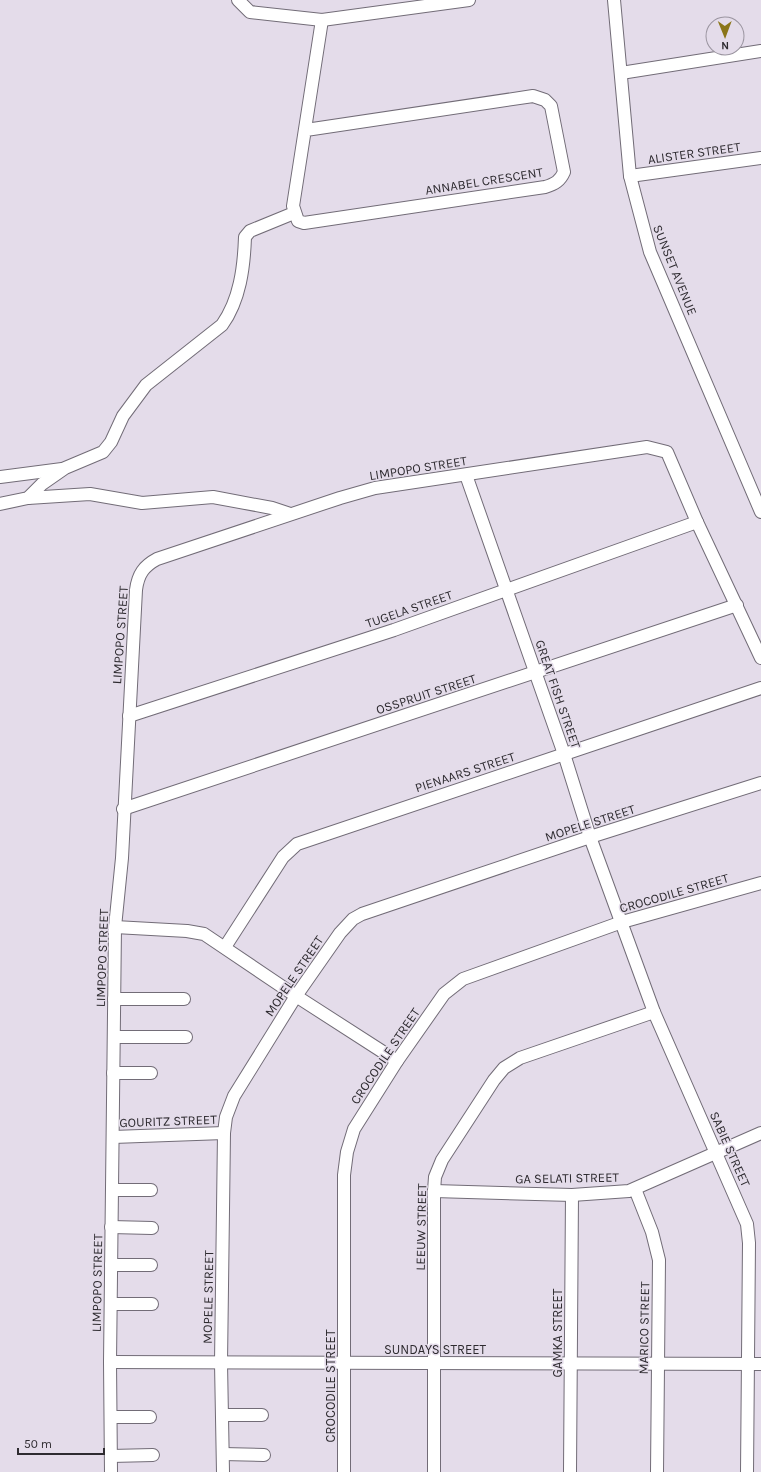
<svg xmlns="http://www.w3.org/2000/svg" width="761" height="1472" viewBox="0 0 761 1472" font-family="Karla,sans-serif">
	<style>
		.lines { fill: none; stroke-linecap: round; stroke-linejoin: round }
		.minor-casing { stroke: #726c77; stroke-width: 14 }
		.minor { stroke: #fff; stroke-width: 12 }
		.labels { text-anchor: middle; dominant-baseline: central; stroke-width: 3; stroke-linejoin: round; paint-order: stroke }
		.street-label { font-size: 13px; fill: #2e2b30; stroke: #e4dcea }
	</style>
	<rect width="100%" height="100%" fill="#e4dcea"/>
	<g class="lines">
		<g class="minor-casing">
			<g id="minor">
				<path d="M238,0L250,12L322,20L469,0"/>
				<path d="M614,0L630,176L650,252L761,512"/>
				<path d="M621,73L761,51"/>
				<path d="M306,130L533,96L545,100L551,106L564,172C560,181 555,184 545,187L304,223L298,221L293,206L322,20"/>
				<path d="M630,176L761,158"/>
				<path d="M466,475L564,754L590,837L654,1012L747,1224L749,1243L747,1472"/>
				<path d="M0,477L62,469"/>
				<path d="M28,498L90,494L142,503L213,497L272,508L290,514"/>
				<path d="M0,504L28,498L42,484L65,468L103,452L111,442L123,416L146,385L222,325C240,300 244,267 245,237L250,231L294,213"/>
				<path d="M129,716L394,630L697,522"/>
				<path d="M123,809L737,605"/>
				<path d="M115,927L187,931L204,934L296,996L397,1061"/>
				<path d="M225,947L283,857L297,844L761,688"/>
				<path d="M114,999H184"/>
				<path d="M114,1037H186"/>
				<path d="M113,1073H151"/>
				<path d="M113,1137L224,1133"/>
				<path d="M635,1189L652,1232L659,1260L657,1472"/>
				<path d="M112,1190H151"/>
				<path d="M434,1191L572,1195L629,1191L761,1133"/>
				<path d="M111,1227L152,1228"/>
				<path d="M111,1265H151"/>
				<path d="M111,1304H152"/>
				<path d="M110,1362L761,1364"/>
				<path d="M222,1415H262"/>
				<path d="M111,1417H150"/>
				<path d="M223,1454L264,1455"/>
				<path d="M111,1456L153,1455"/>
				<path d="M111,1472L110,1362L115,927L122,858L136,590C138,574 144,566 157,559L340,498L375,488L647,447L667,452L697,522L761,658"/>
				<path d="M223,1472L221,1363L224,1133L226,1117L234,1096L296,996L340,933L353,919L362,914L590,837L761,783"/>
				<path d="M344,1472V1175L347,1152L354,1129L397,1061L444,994L463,979L622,922L761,883"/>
				<path d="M434,1472V1191L435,1177L442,1160L494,1080L504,1068L520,1058L654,1012"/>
				<path d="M570,1472L572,1195"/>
			</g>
		</g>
		<use href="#minor" class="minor"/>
	</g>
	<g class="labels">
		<g class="street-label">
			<text transform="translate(694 153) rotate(-8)">ALISTER STREET</text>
			<text transform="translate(484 181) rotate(-9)">ANNABEL CRESCENT</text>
			<text transform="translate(675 270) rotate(68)">SUNSET AVENUE</text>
			<text transform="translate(418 468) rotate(-9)">LIMPOPO STREET</text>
			<text transform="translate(409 609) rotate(-19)">TUGELA STREET</text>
			<text transform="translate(120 635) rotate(-86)">LIMPOPO STREET</text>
			<text transform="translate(426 694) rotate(-18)">OSSPRUIT STREET</text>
			<text transform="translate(558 694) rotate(71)">GREAT FISH STREET</text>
			<text transform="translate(465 772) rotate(-18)">PIENAARS STREET</text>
			<text transform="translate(590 823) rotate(-18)">MOPELE STREET</text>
			<text transform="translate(674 893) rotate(-16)">CROCODILE STREET</text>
			<text transform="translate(102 958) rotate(-88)">LIMPOPO STREET</text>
			<text transform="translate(294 976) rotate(-56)">MOPELE STREET</text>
			<text transform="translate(385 1056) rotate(-56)">CROCODILE STREET</text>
			<text transform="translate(168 1121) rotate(-2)">GOURITZ STREET</text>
			<text transform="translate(730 1149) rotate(66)">SABIE STREET</text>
			<text transform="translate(567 1178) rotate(-1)">GA SELATI STREET</text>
			<text transform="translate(421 1227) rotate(-89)">LEEUW STREET</text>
			<text transform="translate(97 1283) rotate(-89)">LIMPOPO STREET</text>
			<text transform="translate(208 1297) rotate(-89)">MOPELE STREET</text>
			<text transform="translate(644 1328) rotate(-89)">MARICO STREET</text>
			<text transform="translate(557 1333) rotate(-90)">GAMKA STREET</text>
			<text x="435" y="1349">SUNDAYS STREET</text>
			<text transform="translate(330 1386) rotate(-90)">CROCODILE STREET</text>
		</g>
	</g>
	<g transform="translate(725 36) rotate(179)"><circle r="19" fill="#e4dcea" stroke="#9b95a0"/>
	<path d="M0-3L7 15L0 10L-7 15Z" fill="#8b7619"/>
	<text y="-6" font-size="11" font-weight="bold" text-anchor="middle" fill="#2e2b30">N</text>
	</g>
	<path d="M18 1448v6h86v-6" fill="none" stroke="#2e2b30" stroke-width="2"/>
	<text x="24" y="1448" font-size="12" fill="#2e2b30" stroke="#e4dcea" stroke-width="3" paint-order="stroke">50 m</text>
</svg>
